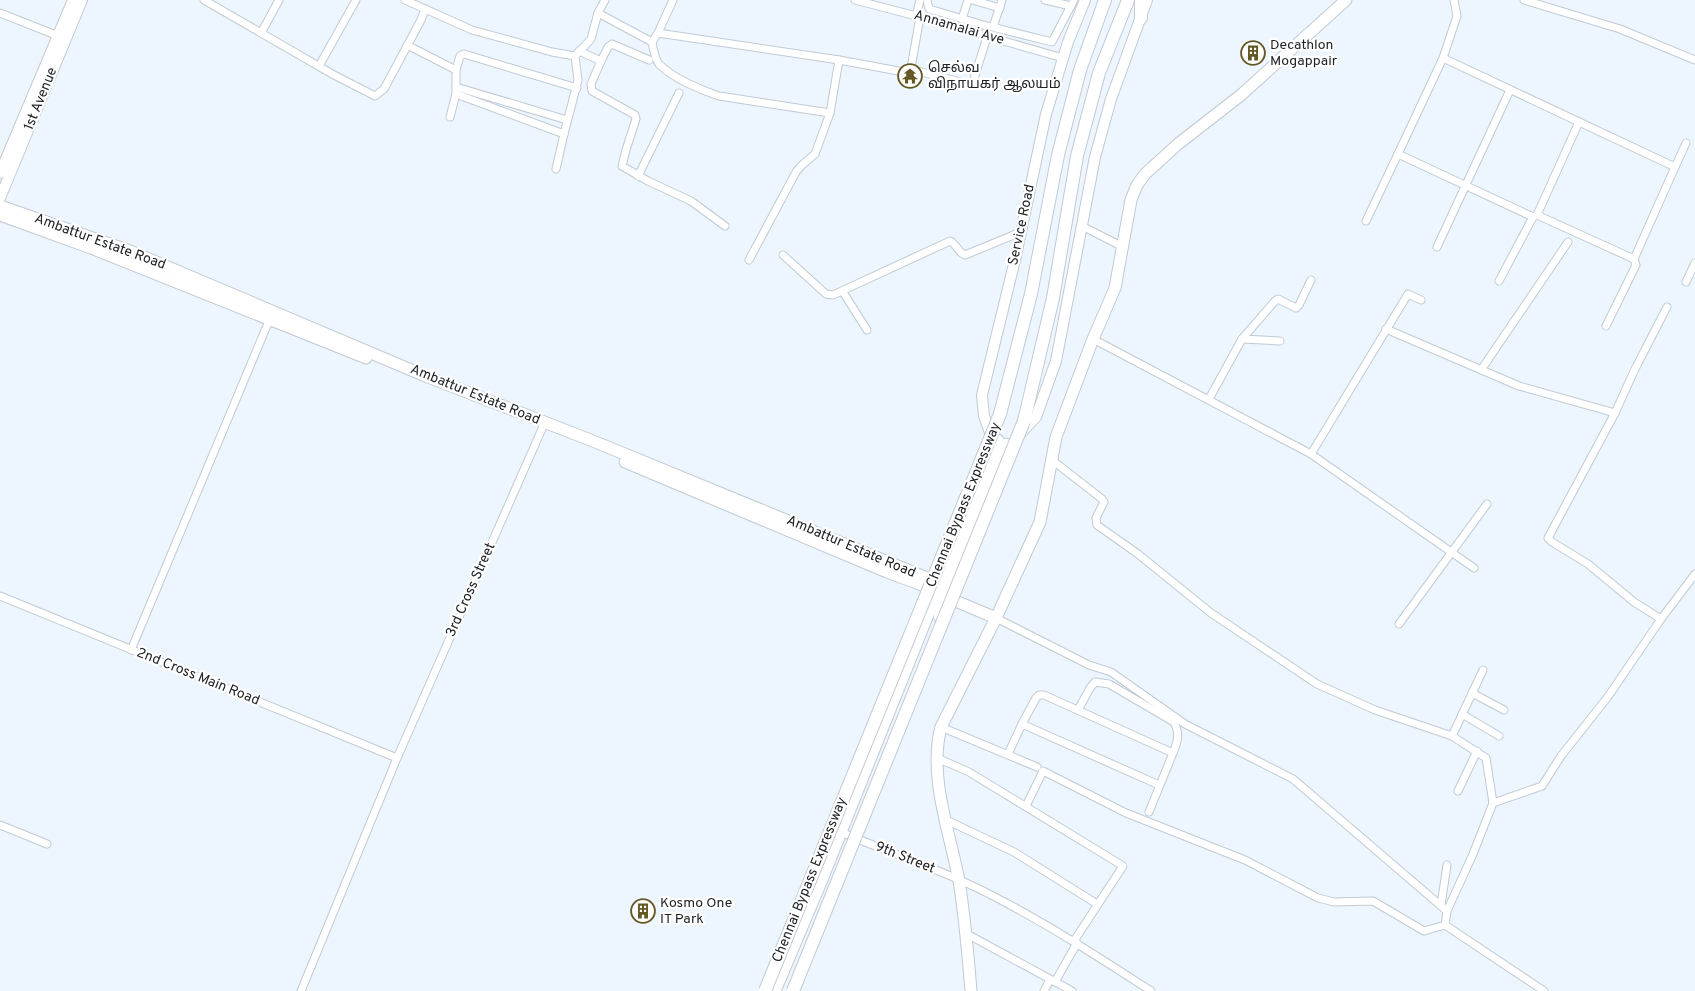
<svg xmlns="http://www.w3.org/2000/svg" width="1695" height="991" viewBox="0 0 1695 991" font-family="Overpass,'Noto Sans Tamil',sans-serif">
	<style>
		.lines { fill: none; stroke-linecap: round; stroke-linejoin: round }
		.street-casing { stroke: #c1cad2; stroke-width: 9 }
		.secondary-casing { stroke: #c1cad2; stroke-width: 12 }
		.primary-casing { stroke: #c1cad2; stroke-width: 13 }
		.highway-casing { stroke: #c1cad2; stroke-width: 14 }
		.street { stroke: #fff; stroke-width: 7 }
		.secondary { stroke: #fff; stroke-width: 10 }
		.primary { stroke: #fff; stroke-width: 11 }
		.highway { stroke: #fff; stroke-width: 12 }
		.highway-bridge-casing { stroke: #c1cad2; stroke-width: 14; stroke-linecap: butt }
		.highway-bridge { stroke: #fff; stroke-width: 12 }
		.labels { text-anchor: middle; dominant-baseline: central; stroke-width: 4.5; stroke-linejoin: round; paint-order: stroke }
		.street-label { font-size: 14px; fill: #202427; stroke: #fff }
		.poi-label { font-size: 14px; fill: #202427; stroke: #fff; text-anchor: start }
	</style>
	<rect width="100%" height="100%" fill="#edf6ff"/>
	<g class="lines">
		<g class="street-casing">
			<g id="street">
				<path d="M204,0L334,75L375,96L384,89L421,20L425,9"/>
				<path d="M405,0L472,30L552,52L575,56"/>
				<path d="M855,0L920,17L1063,58"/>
				<path d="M927,0L929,9L987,26L993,27L1002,0"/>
				<path d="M972,0L1000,8"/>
				<path d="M1045,0L1071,6"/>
				<path d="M1524,0L1620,29L1695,60"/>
				<path d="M0,13L61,37"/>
				<path d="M598,13L652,42L658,33L839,60L904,72L911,68L920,17"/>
				<path d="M916,16L920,0"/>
				<path d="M962,19L968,0"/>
				<path d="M996,28L1052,42L1074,0"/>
				<path d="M261,33L279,0"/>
				<path d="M658,33L673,0"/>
				<path d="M652,42C653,48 655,59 659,64C672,78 701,90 719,96L830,113L839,60"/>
				<path d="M407,45L456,70V94L564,134L578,80L575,56"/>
				<path d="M579,51L601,61L591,84L592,91L635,115L636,119L626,150L622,166L648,181L691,201L725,226"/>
				<path d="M577,54L591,39L598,13L605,0"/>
				<path d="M1443,58L1675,167L1634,259L1537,215L1533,217L1398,154L1443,58L1457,16L1454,0"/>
				<path d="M601,61L608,47L612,44L649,60"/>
				<path d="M319,66L356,0"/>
				<path d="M910,69L972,85L987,37"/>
				<path d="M456,70L460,56L464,54L577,88"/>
				<path d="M456,87L567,120"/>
				<path d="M450,117L456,94"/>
				<path d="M1675,167L1686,143"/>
				<path d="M556,169L564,134"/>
				<path d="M638,176L679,93"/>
				<path d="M1537,215L1579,122"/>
				<path d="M1366,221L1398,154"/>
				<path d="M1082,226L1123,247"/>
				<path d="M1437,247L1510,90"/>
				<path d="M783,255L826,294L833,295L950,241C957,244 958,253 965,255L1021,232"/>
				<path d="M749,260L796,172L802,165L815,154L830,113"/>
				<path d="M1499,281L1533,217"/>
				<path d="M1686,282L1695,263"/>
				<path d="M843,292L867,330"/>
				<path d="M1606,326L1636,265L1634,259"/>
				<path d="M1386,329L1519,386L1615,413"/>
				<path d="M1093,339L1311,454L1474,568"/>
				<path d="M1242,339L1280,341"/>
				<path d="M1481,370L1568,242"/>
				<path d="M1209,399L1242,339L1275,301L1278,299L1296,308L1299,305L1311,280"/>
				<path d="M1311,454L1408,294L1421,300"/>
				<path d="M1052,460L1102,499L1104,502L1096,518L1097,525L1138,554L1211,613L1317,684L1375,710L1452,736L1486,758L1493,803L1473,854L1447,911L1445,925"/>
				<path d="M0,596L397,758"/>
				<path d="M996,618L1089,665L1111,672L1185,724L1293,779L1447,911"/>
				<path d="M1661,619L1634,602L1588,564L1552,542L1548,538L1615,413L1635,369L1667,307"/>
				<path d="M1399,624L1487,504"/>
				<path d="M131,650L271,316"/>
				<path d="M1472,693L1504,710"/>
				<path d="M1078,710L1090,688L1095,682L1109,684L1174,722C1180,734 1178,741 1173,753"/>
				<path d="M1462,714L1499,736"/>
				<path d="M1022,724L1036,698L1039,695H1044L1173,753L1149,812"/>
				<path d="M941,727L1037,767"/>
				<path d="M1452,736L1483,670"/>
				<path d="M1008,754L1022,724L1159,785"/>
				<path d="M937,758L969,772L1123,866L1074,941"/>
				<path d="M1458,791L1477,751"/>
				<path d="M1493,803L1542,786L1561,756L1607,698L1661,619L1695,574"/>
				<path d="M1026,806L1043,771L1126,813L1245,860L1318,898L1334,902L1373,901L1424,931L1445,925"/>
				<path d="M944,819L1014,852L1097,904"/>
				<path d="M0,825L47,844"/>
				<path d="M841,832C892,854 946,871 995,897C1049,925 1100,958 1151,991"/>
				<path d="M1441,905L1447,865"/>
				<path d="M1445,925L1544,991"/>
				<path d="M967,934L1072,991"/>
				<path d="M1055,982L1077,943"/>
				<path d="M301,991L397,758L545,422"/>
				<path d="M1044,991L1050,980"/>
			</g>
		</g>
		<g class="secondary-casing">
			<g id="secondary">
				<path d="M0,173L73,0"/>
				<path d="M0,198L82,0"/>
				<path d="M1020,434L1036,417L1056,361L1095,157L1111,99L1147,0"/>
				<path d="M992,438L984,416L982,395L1015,260L1046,114L1068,42L1085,0"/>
			</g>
		</g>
		<g class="primary-casing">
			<g id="primary">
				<path d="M0,206L130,251L423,375L593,441L949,587"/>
				<path d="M0,215L91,248L366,358"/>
				<path d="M625,462L887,572L922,585"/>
				<path d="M946,597L996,618"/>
				<path d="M939,616L1006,444"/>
				<path d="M775,991L821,882L998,440"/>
				<path d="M971,991C968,954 965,918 959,881C950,832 928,777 941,727L996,618L1040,522L1056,437L1093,339L1115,288L1131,200L1137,185L1145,174L1178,144L1241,95L1346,0"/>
			</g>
		</g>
		<g class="highway-casing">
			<g id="highway">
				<path d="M1141,18V0"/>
				<path d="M1000,414L1031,294L1058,155L1080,70L1105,0"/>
				<path d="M1024,421L1053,298L1077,156L1099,73L1128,0"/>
			</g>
		</g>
		<use href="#street" class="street"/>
		<use href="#secondary" class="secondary"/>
		<use href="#primary" class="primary"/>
		<use href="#highway" class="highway"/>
		<g class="highway-bridge-casing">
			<g id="highway-bridge">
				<path d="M765,991L1000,414"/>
				<path d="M793,991L1024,421"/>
			</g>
		</g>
		<use href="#highway-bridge" class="highway-bridge"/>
	</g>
	<defs>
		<g id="building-ring" transform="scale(1.25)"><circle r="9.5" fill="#fff" stroke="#655824" stroke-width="1.5"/><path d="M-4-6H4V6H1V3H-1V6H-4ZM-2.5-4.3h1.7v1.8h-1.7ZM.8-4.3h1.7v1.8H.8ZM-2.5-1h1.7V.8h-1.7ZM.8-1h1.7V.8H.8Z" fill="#655824"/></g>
		<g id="temple-ring" transform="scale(1.25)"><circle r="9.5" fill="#fff" stroke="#655824" stroke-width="1.5"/><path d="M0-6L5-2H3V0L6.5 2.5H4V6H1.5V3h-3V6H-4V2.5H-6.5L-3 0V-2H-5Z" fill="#655824"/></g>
	</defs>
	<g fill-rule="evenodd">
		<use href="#building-ring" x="1253" y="53"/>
		<use href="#temple-ring" x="910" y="76"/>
		<use href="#building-ring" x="643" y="911"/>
	</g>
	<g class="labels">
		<g class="street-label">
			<text transform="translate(959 28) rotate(16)">Annamalai Ave</text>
			<text transform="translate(41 99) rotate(-68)">1st Avenue</text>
			<text transform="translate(1022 225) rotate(-78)">Service Road</text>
			<text transform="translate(100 242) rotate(20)">Ambattur Estate Road</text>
			<text transform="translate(475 395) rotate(22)">Ambattur Estate Road</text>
			<text transform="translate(964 505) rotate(-68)">Chennai Bypass Expressway</text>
			<text transform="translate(851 547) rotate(23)">Ambattur Estate Road</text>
			<text transform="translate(471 590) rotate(-66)">3rd Cross Street</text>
			<text transform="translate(198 677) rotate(22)">2nd Cross Main Road</text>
			<text transform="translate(905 858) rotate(22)">9th Street</text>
			<text transform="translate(810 880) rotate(-68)">Chennai Bypass Expressway</text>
		</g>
		<g class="poi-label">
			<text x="1270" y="45">Decathlon<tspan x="1270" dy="16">Mogappair</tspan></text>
			<text x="928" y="68">செல்வ<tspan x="928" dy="16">விநாயகர் ஆலயம்</tspan></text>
			<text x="660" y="903">Kosmo One<tspan x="660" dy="16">IT Park</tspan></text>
		</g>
	</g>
</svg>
